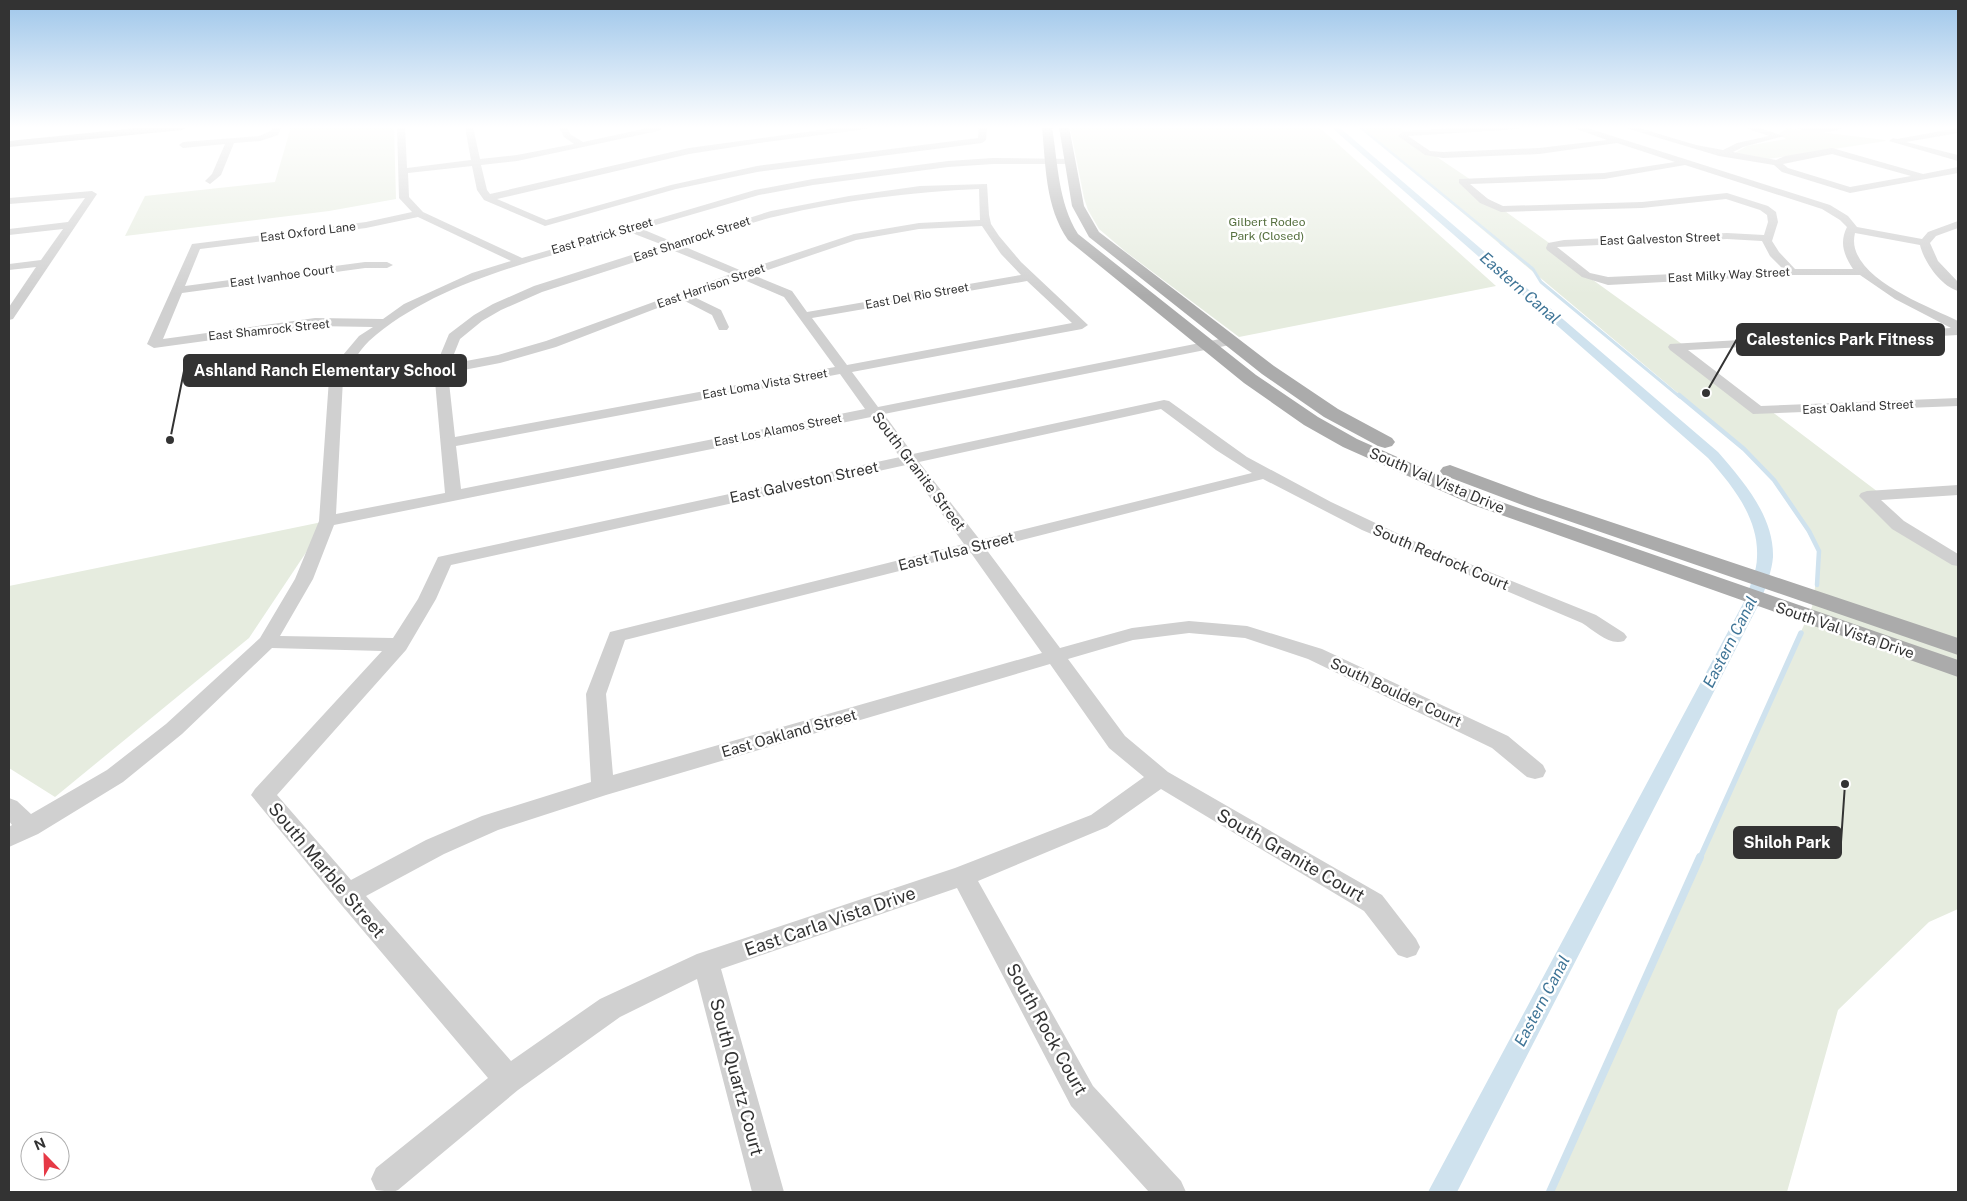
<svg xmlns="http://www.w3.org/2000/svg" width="1967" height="1201" viewBox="0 0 1967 1201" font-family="'Public Sans',sans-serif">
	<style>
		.green { fill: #e6ecdf }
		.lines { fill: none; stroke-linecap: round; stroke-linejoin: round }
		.stream-far4 { stroke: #cfe2ee; stroke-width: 2.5 }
		.stream-far3 { stroke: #cfe2ee; stroke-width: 3 }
		.stream-far2 { stroke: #cfe2ee; stroke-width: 4.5 }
		.stream-far1 { stroke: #cfe2ee; stroke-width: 5.5 }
		.stream { stroke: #cfe2ee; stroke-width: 8 }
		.canal { fill: #cfe2ee; fill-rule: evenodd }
		.minor { fill: #d0d0d0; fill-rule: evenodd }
		.major { fill: #ababab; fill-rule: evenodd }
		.labels { text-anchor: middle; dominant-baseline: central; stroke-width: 5; stroke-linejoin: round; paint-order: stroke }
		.far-park-label { font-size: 12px; fill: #56703f; stroke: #fff }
		.far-street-label { font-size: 12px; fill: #333; stroke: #fff }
		.street-label { font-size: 15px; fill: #333; stroke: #fff }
		.water-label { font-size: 16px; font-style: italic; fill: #3f7597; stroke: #fff }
		.near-street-label { font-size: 18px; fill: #333; stroke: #fff }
		.leader { fill: none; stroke: #333; stroke-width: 2 }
		.callout-dot { fill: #333; stroke: #fff; stroke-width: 2 }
		.callout { fill: #333; stroke: #333; stroke-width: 2 }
		.callout-label { font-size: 16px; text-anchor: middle; font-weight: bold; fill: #fff }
	</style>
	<rect width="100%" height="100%" fill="#fff"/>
	<g class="green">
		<path d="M291,127H394L396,199L329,211L125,236L145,196L275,182Z"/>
		<path d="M1070,127H1319L1496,286L1239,337L1126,252L1099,229L1088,210L1084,198Z"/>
		<path d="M1360,127H1399L1406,132L1403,134L1471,180L1463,181L1552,245L1586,275L1686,347H1676L1758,411H1771L1882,495L1868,496L1958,561V909L1929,922L1838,1010L1787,1192H1550L1812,607L1820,554L1781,487L1740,445Z"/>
		<path d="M1786,128L1885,140L1886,141L1768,159L1735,153L1747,146L1786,139L1779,134Z"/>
		<path d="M327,521L249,638L55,797L9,768V586Z"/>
	</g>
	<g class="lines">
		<path class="stream-far4" d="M1360,127L1503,244"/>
		<path class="stream-far3" d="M1501,243L1533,269L1541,282L1680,397"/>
		<path class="stream-far2" d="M1679,395L1744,449L1774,480L1809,531L1819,551L1817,585"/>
		<path class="stream-far1" d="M1700,858L1801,633"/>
		<path class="stream" d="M1550,1192L1700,857"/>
		<path class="canal" d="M1331,127H1339L1718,452C1743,481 1774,516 1773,557C1772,571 1766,585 1762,598L1457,1192H1428L1746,598C1750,585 1757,571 1757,557C1759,518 1732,485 1708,458Z"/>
		<g class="minor">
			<path d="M273,127H281L278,135L260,141L234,143L221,175L210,184L205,181L212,174L225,144L183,148L179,145L183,142L259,136L271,131Z"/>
			<path d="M397,127H405L407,168L471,160L465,127H473L480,159L517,155L574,144L564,137L559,127H567L570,134L583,142L653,127H661L662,129L658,131L517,161L481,165L487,190L490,194L689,148L843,127H870L866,129L766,142L689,154L497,199L546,220L671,185L757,166L978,138L979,127H987L986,140L982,143L757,172L676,189L545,226L484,200L477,190L472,166L408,173L409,197L423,212L522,258L625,228L626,226H633L755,190L813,179L948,161L993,158L1073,159L1075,161L1070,164H993L948,167L813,185L759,195L642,229L673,242L771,211L849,196L920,186L987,184L989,215L991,224L999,236L1021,262L1088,325L1082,329L852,372L878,407L1230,337L1237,341L1230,345L884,414L913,454L1164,400L1169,401L1247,457L1331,502L1418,543L1596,615L1624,633L1627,637L1624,641C1609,646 1595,631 1582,623L1362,530L1263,479L986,549L1060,648L1132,628L1189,621L1247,626L1322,649L1508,736L1543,765L1546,771L1543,777L1535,779L1527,777L1492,748L1308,659L1245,638L1189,633L1133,640L1068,659L1125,736L1168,772L1382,895L1416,939L1420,947L1416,955L1407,958L1398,955L1364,911L1161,789L1107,827L978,881L1093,1086L1181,1181L1186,1192H1149L1071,1106L957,888L721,969L784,1192H752L697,979L620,1017L518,1090L398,1190L393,1192L376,1190L371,1179L376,1168L488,1078L338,901L251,795L255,789L382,651L272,648L182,734L123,782L38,834L9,847V827L12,825L9,821V798L17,801L31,814L107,770L166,724L260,638L295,579L319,521L329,379L343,355L359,336L373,327L315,326L154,348L147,344L192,244L366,222L412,212L399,198ZM979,189L980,220L919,223L854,234L742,271L683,246C714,236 746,223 778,216C843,200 912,192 979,189ZM418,217L511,261L472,273L404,304L383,319L315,318L163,339L182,293L365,268H387L393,265L387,262H365L185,286L200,249L366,228ZM982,226L1001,254L1021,275L807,312L792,291L753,275L856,240L919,229ZM632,233L663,245L534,286L493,304L474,315L449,334L434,370L445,493L336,514L343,379C350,366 358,352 369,341C437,280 546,258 632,233ZM672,250L731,274L546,341L498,355L450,364L460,339L482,321L501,310L542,292ZM742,279L784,297L835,367L455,437L448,373L500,363L556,347L681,299L712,315L719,330H727L729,327L721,310L692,296ZM1027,281L1072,323L847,365L812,318ZM840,374L865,409L461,489L456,446ZM1161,409L1216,450L1252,473L980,540L919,462ZM871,417L900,457L438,557L418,599L393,638L280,636L313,579L334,525ZM906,465L964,544L610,632L586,694L591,782L482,816L426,840L351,880L277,795L406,650L436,599L451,565ZM971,553L1042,653L613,775L606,694L625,640ZM1050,664L1109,748L1144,777L1091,815L955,868L697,954L600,999L511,1061L366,896L444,854L498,830L606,795Z"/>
			<path d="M1473,127H1523L1519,129L1408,136L1430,151L1443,152L1539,148L1607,140L1571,127H1584L1830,205L1848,216L1857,227L1922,239L1928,232L1958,221V228L1936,236L1930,243L1938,261L1958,282V291C1941,286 1924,262 1920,245L1855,233C1844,276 1928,306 1958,321V335L1688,350L1761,406L1958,398V406L1753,414L1670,350L1668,347L1670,344L1951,328L1895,299L1860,275H1792L1608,285L1582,277L1547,250L1546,248L1548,243L1564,240L1727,233L1764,235L1768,222L1767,215L1760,210L1726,199L1642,208L1501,212L1480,203L1459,183V179L1604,173L1675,162L1617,143L1539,154L1443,158L1425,155L1398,136L1403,131ZM1685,165L1822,209L1840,220L1847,227C1839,243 1844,255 1853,269H1795L1779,252L1772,241L1778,222L1776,212L1768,206L1727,193L1642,202L1503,206L1488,199L1470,184L1604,179ZM1727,239L1762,241L1770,256L1783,269L1608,277L1590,273L1557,247Z"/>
			<path d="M1622,127H1636L1696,145L1723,150L1737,143L1769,136L1743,127H1757L1784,136L1743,147L1733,152L1776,160L1785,156L1832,148L1923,174L1958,167V173L1850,193L1782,172L1774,165L1719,156ZM1832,154L1911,176L1850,187L1788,168L1783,164Z"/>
			<path d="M1795,127H1844C1833,134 1806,134 1795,127Z"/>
			<path d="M1958,128V133L1906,142L1958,155V161L1889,141L1893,138L1897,139Z"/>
			<path d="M92,191L97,194L13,319L9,320V307L36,267L9,270V264L41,260L63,229L9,235V229L68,222L85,198L9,204V198Z"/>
			<path d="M1958,485V495L1881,500L1904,521L1958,554V566L1952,565L1892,529L1859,496L1861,493L1867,491Z"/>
		</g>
		<g class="major">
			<path d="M147,127H187L182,130L9,147V141Z"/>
			<path d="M1042,127H1052C1058,164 1058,202 1078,234L1256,375L1318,417L1357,439L1487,497L1958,660V677L1473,505L1343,447L1304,425L1244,383L1068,240C1045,206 1046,167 1042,127Z"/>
			<path d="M1059,127H1069L1084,206L1099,232L1274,366L1338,409L1392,438L1395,442L1392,446L1385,448L1378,446L1324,417L1262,374L1089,237L1072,206Z"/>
			<path d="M1450,465L1539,498L1958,638V655L1525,506L1443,475L1440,471L1443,467Z"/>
		</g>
	</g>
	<linearGradient id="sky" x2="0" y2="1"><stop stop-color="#9ec6ea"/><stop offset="0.43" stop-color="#fff"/><stop offset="1" stop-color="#fff" stop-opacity="0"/></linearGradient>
	<rect width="1967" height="295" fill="url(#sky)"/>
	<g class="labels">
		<g class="far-park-label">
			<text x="1267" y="222">Gilbert Rodeo<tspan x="1267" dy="14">Park (Closed)</tspan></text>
		</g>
		<g class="far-street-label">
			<text transform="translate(308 232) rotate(-7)">East Oxford Lane</text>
			<text transform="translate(602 236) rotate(-16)">East Patrick Street</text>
			<text transform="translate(692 239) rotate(-18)">East Shamrock Street</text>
			<text transform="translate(1660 239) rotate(-2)">East Galveston Street</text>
			<text transform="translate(1729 275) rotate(-3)">East Milky Way Street</text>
			<text transform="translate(282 276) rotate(-8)">East Ivanhoe Court</text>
			<text transform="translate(711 286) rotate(-19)">East Harrison Street</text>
			<text transform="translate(917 296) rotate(-10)">East Del Rio Street</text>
			<text transform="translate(269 330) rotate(-6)">East Shamrock Street</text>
			<text transform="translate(765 384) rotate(-10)">East Loma Vista Street</text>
			<text transform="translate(1858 407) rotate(-3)">East Oakland Street</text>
			<text transform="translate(778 430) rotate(-11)">East Los Alamos Street</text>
		</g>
		<g class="street-label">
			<text transform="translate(919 471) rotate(53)">South Granite Street</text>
			<text transform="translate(1437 480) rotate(23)">South Val Vista Drive</text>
			<text transform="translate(804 482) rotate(-12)">East Galveston Street</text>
			<text transform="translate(956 551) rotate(-14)">East Tulsa Street</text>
			<text transform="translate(1441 557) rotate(23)">South Redrock Court</text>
			<text transform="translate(1845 630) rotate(19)">South Val Vista Drive</text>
			<text transform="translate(1396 692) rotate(25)">South Boulder Court</text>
			<text transform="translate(789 733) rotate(-16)">East Oakland Street</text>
		</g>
		<g class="water-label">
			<text transform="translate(1520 288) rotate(41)">Eastern Canal</text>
			<text transform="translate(1730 642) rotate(-63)">Eastern Canal</text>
			<text transform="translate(1542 1001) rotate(-62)">Eastern Canal</text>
		</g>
		<g class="near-street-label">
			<text transform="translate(1291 855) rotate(30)">South Granite Court</text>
			<text transform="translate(327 870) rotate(50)">South Marble Street</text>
			<text transform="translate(830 921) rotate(-19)">East Carla Vista Drive</text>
			<text transform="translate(1047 1029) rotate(61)">South Rock Court</text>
			<text transform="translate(737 1077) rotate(75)">South Quartz Court</text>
		</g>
	</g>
	<path class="leader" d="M1706 393L1737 339M170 440L184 371M1845 784L1841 842"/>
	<g class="callout-dot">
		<circle cx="1706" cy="393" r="5"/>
		<circle cx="170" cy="440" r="5"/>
		<circle cx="1845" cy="784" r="5"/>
	</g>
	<g class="callout">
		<rect x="1737" y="324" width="207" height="31" rx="5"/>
		<rect x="184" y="355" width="282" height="31" rx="5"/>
		<rect x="1734" y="827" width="107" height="31" rx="5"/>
	</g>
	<g class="callout-label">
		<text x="1840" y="345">Calestenics Park Fitness</text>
		<text x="325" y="376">Ashland Ranch Elementary School</text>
		<text x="1787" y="848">Shiloh Park</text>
	</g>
	<rect width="1967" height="1201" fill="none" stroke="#333333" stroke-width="20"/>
	<g transform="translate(45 1156) rotate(337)"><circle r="24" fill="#ffffff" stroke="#adadad"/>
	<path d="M0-4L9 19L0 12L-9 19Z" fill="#e63946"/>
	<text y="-8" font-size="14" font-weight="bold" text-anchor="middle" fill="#333333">N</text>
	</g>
</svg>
